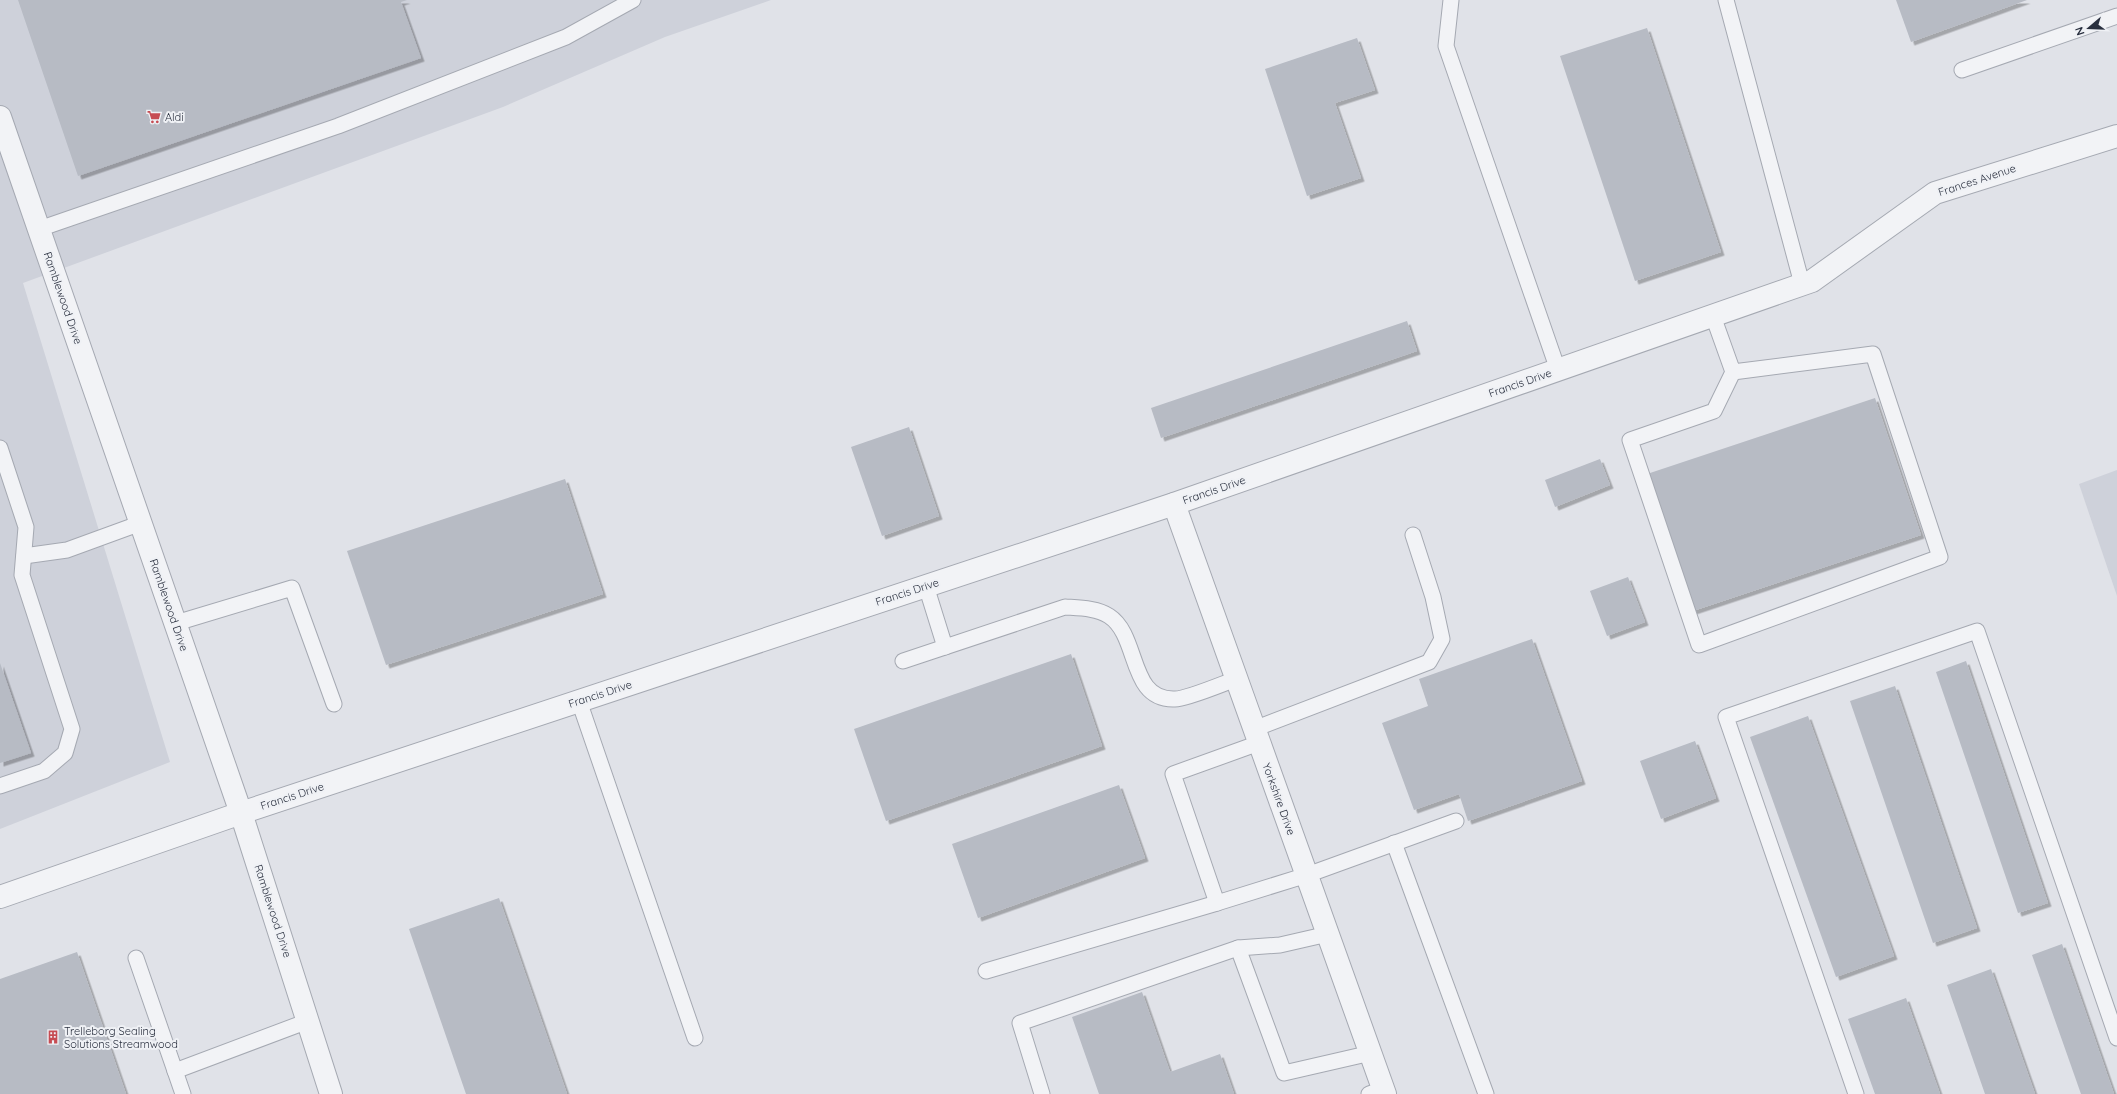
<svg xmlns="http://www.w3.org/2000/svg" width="2117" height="1094" viewBox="0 0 2117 1094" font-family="Quicksand,sans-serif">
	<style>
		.built { fill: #ced1da }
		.building { fill: #b7bbc4; filter: url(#shadow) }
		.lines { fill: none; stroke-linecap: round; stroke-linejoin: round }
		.lane-casing { stroke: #a5a9b2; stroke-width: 17 }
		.street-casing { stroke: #a5a9b2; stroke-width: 24 }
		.lane { stroke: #f2f3f6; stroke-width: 15 }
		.street { stroke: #f2f3f6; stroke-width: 22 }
		.labels { text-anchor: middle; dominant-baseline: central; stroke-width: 4; stroke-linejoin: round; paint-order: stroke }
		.poi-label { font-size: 11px; fill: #292f3e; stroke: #eff1f5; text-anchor: start }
		.street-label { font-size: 11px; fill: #292f3e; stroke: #eff1f5 }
	</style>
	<defs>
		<filter id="shadow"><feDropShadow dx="3.5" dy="3.5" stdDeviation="0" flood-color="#0004"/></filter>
	</defs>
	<rect width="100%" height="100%" fill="#e0e2e8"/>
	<g class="built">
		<path d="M0,0H771L665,37L503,107L23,283L170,762L0,829Z"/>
		<path d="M2117,470V596L2079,484Z"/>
	</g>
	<g class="building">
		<path d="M18,0H407L401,2L421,58L78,176Z"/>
		<path d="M1896,0H2027L1911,42Z"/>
		<path d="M1647,28L1721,252L1635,281L1560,56Z"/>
		<path d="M1357,38L1375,90L1335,103L1361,178L1307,196L1265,69Z"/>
		<path d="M1407,321L1417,351L1161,438L1151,408Z"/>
		<path d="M1875,398L1921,535L1693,611L1647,474Z"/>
		<path d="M909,427L939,516L882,536L851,447Z"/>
		<path d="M1600,459L1610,485L1555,507L1545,480Z"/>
		<path d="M565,479L603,594L386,665L347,551Z"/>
		<path d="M1628,577L1645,622L1607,636L1590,591Z"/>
		<path d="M1532,639L1582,781L1468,821L1459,794L1414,810L1382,723L1428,706L1419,679Z"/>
		<path d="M1071,654L1102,746L886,821L854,729Z"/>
		<path d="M1966,661L2048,903L2018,913L1936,672Z"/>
		<path d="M0,663L31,753L0,763Z"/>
		<path d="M1895,686L1977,928L1933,943L1850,701Z"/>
		<path d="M1808,716L1894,956L1836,977L1750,737Z"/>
		<path d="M1695,741L1716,798L1661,819L1640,761Z"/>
		<path d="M1119,785L1145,858L978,918L952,844Z"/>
		<path d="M499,898L567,1094H466L409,929Z"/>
		<path d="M2062,944L2114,1094H2081L2032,955Z"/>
		<path d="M77,952L126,1094H0V979Z"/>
		<path d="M1991,969L2035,1094H1985L1947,985Z"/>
		<path d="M1142,992L1170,1072L1220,1054L1234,1094H1099L1072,1017Z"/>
		<path d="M1906,998L1940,1094H1875L1848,1019Z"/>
	</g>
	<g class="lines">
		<g class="lane-casing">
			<g id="lane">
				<path d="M1451,0L1446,46L1558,370"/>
				<path d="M1726,0L1802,284"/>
				<path d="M1962,70L2117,16"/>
				<path d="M39,229L338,126L566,37L633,0"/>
				<path d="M1713,316L1733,372L1714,411L1630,440L1699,645L1940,557L1873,354L1733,372"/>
				<path d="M0,448L26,527L22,575L72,729L65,753L44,771L0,786"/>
				<path d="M24,556L67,550L141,523"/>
				<path d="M926,586L945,647"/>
				<path d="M176,623L292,588L334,704"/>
				<path d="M903,661L1065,607C1079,608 1097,608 1109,616C1140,636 1128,701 1175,699C1187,699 1222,684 1236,679"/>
				<path d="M579,701L695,1038"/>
				<path d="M1254,729L1429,662L1442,639L1433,597L1413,535"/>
				<path d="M1259,743L1173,774L1217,903L1307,875L1456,821"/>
				<path d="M1394,843L1486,1094"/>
				<path d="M1238,948L1284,1073L1371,1053"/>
				<path d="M136,958L183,1094"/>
				<path d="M986,971L1217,903"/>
				<path d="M175,1071L308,1021"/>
				<path d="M1042,1094L1020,1023L1238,948L1280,945L1328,934"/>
				<path d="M1369,1094L1383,1089"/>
				<path d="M1856,1094L1726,717L1977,631L2117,1038"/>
			</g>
		</g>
		<g class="street-casing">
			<g id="street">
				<path d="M0,117L241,813L331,1094"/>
				<path d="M1174,504L1385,1094"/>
				<path d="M0,897L241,813L1174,504L1812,281L1935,193L2117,136"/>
			</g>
		</g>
		<use href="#lane" class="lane"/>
		<use href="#street" class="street"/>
	</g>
	<defs>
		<g id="supermarket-bare" transform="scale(1.08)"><path d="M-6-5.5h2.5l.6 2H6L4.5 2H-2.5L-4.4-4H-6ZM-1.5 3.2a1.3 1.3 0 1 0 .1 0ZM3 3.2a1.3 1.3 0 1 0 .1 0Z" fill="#c64c53" stroke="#eff1f5" stroke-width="2.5" paint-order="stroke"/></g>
		<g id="building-bare" transform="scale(1.08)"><path d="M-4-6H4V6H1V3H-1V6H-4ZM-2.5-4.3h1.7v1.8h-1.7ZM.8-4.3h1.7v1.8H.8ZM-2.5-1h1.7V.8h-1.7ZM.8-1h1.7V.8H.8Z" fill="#c64c53" stroke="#eff1f5" stroke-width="2.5" paint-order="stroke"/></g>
	</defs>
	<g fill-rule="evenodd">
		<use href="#supermarket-bare" x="154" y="117"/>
		<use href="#building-bare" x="53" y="1037"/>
	</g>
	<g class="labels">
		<g class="poi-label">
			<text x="165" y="117">Aldi</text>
			<text x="64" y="1031">Trelleborg Sealing<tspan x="64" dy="13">Solutions Streamwood</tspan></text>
		</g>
		<g class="street-label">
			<text transform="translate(1977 180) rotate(-18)">Frances Avenue</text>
			<text transform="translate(63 298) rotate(71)">Ramblewood Drive</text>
			<text transform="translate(1520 383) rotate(-19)">Francis Drive</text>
			<text transform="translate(1214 490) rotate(-19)">Francis Drive</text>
			<text transform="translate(907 592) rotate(-18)">Francis Drive</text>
			<text transform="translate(169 605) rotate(71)">Ramblewood Drive</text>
			<text transform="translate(600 694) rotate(-18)">Francis Drive</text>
			<text transform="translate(292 796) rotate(-18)">Francis Drive</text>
			<text transform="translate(1279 799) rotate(70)">Yorkshire Drive</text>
			<text transform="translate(273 911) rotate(72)">Ramblewood Drive</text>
		</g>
	</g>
	<g transform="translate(2089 28) rotate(251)" stroke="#eff1f5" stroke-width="3" paint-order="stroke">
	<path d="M0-3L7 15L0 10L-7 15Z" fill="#292f3e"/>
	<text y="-6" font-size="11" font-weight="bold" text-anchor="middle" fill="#292f3e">N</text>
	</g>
</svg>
